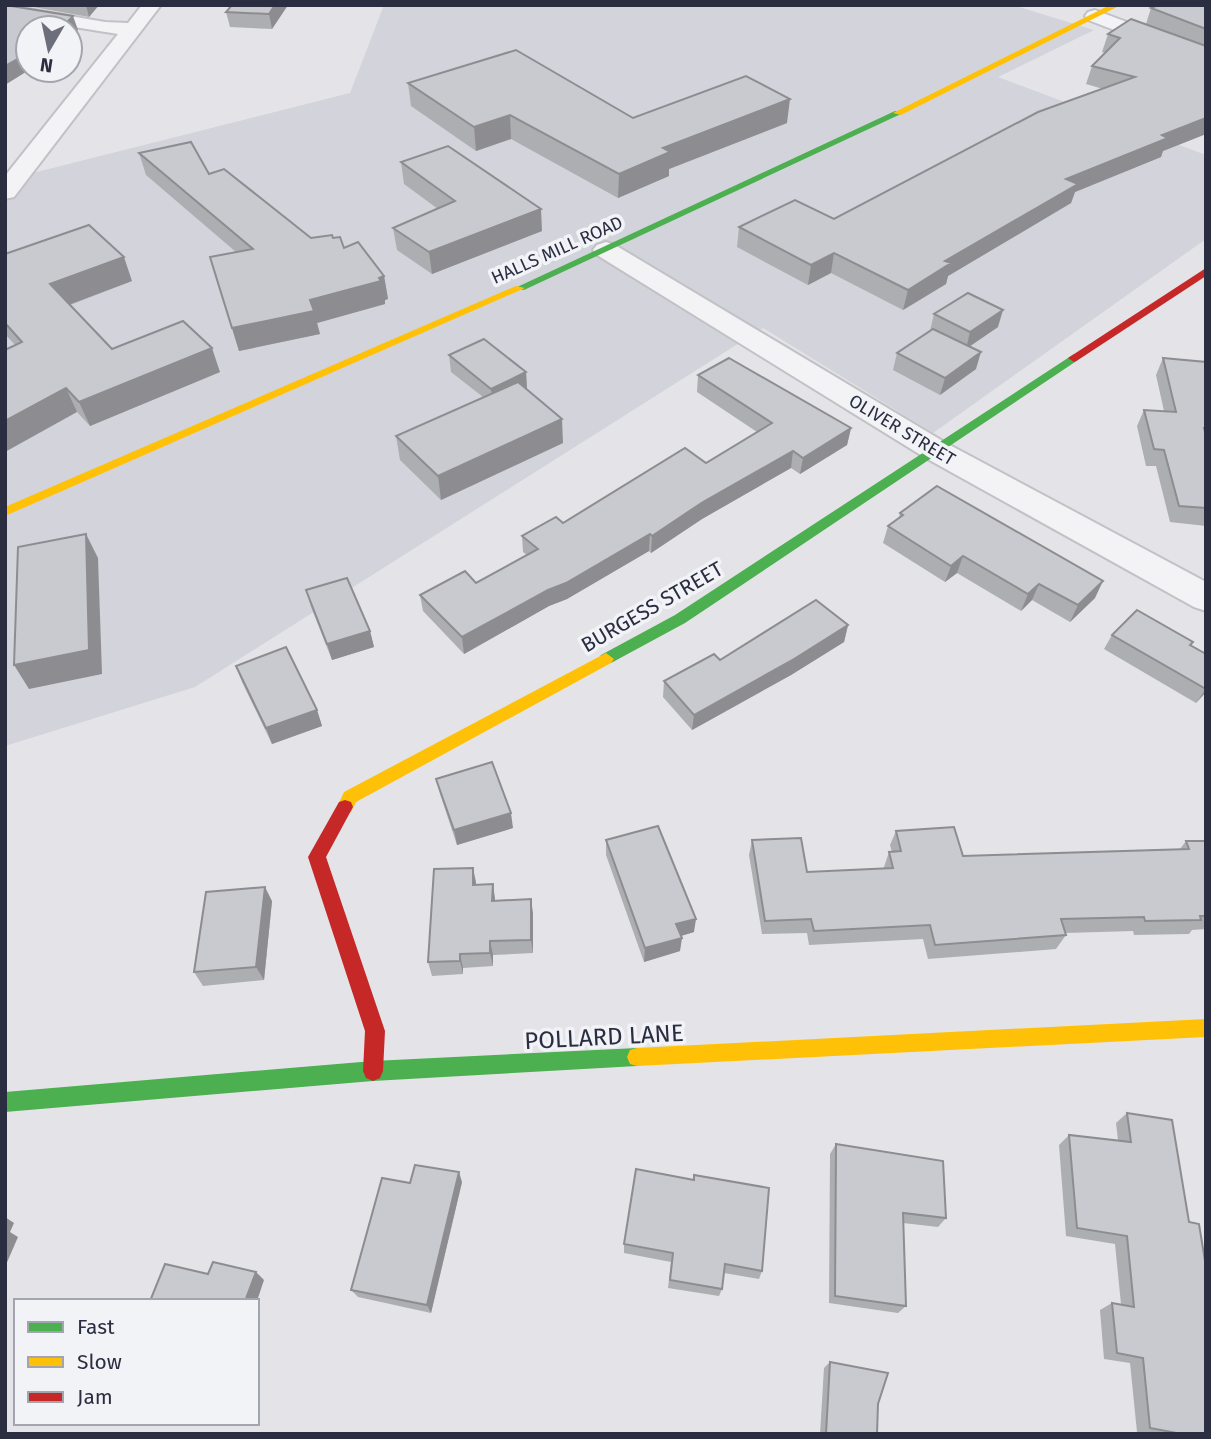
<svg xmlns="http://www.w3.org/2000/svg" width="1211" height="1439" viewBox="0 0 1211 1439" font-family="'Fira Sans',sans-serif">
	<style>
		.built { fill: #d2d3db }
		.lines { fill: none; stroke-linecap: round; stroke-linejoin: round }
		.street-casing { stroke: #c2c2c6; stroke-width: 4 }
		.street { fill: #f3f3f5; fill-rule: evenodd }
		.fast { fill: #4caf50; fill-rule: evenodd }
		.slow { fill: #ffc107; fill-rule: evenodd }
		.jam { fill: #c62828; fill-rule: evenodd }
		.wall { fill: #adaeb2 }
		.shaded-wall { fill: #8d8d91 }
		.building { fill: #c9cacf; stroke: #8d8d91; stroke-width: 2 }
		.labels { text-anchor: middle; dominant-baseline: central; stroke-width: 7; stroke-linejoin: round; paint-order: stroke }
		.far-street-label { font-size: 18px; fill: #2b2e41; stroke: #f2f3f7 }
		.street-label { font-size: 21px; fill: #2b2e41; stroke: #f2f3f7 }
		.near-street-label { font-size: 24px; fill: #2b2e41; stroke: #f2f3f7 }
	</style>
	<rect width="100%" height="100%" fill="#e4e4e8"/>
	<path class="built" d="M384,5H1013L1094,30L998,77L1206,155V239L933,433L763,328L195,687L5,746V180L350,93Z"/>
	<g class="lines">
		<g class="street-casing">
			<g id="street">
				<path d="M5,5L105,22L128,23L142,5H161L14,197L5,199V176L118,34L5,16Z"/>
				<path d="M1095,10L1206,52V65L1088,20L1085,16L1088,12Z"/>
				<path d="M606,242L615,245L946,443L1206,582V611L1194,607L924,457L597,255L593,250L597,245Z"/>
			</g>
		</g>
		<use href="#street" class="street"/>
		<g class="fast">
			<path d="M895,111L903,113L524,290L515,288Z"/>
			<path d="M1074,354L1078,356V360L685,623L611,663H601L598,659L601,655L675,615Z"/>
			<path d="M637,1048L644,1050L647,1057L644,1064L637,1066L373,1081L5,1112V1092L373,1061Z"/>
		</g>
		<g class="slow">
			<path d="M1110,5H1121L901,115L893,113Z"/>
			<path d="M516,286L525,288L5,516V507Z"/>
			<path d="M606,653L614,659L611,663L356,802L351,812L345,814L339,812L337,807L344,792Z"/>
			<path d="M1206,1019V1037L637,1066L630,1064L627,1057L630,1050L637,1048Z"/>
		</g>
		<g class="jam">
			<path d="M1206,268V276L1078,360L1074,362L1068,358Z"/>
			<path d="M345,800L351,802L353,807L326,857L385,1031L383,1071L380,1078L373,1081L366,1078L363,1071L365,1031L308,857L339,802Z"/>
		</g>
	</g>
	<g class="wall">
		<path d="M22,5H99L89,17Z"/>
		<path d="M232,5H288L272,29L230,27L226,12Z"/>
		<path d="M1206,5V134L1163,151L1161,157L1075,192L1071,203L948,276L946,284L903,310L831,273L808,285L737,247L739,227L834,219L1103,89L1086,84L1092,66L1105,53L1102,52L1108,34L1146,24L1151,8Z"/>
		<path d="M408,83L633,118L787,123L669,169V176L618,198L511,139L476,151L411,106Z"/>
		<path d="M139,153L209,174L311,238H333L344,248L384,276L388,299L385,300V304L317,323L320,334L239,351L210,257L236,252L146,175Z"/>
		<path d="M401,162L542,231L432,274L397,250L393,228L438,209L404,184Z"/>
		<path d="M5,254L132,281L70,305L112,349L220,372L90,426L5,334Z"/>
		<path d="M934,314L998,327L969,346L976,369L940,395L893,370L897,353L930,331Z"/>
		<path d="M449,355L526,372L527,389L563,443L441,500L400,460L396,436L483,397L451,372Z"/>
		<path d="M1163,358L1206,362V526L1170,522L1156,466H1146L1137,426L1144,410L1164,411L1156,375Z"/>
		<path d="M698,375L851,428L847,445L800,474L791,468L702,519L651,553L649,551L567,599L549,606L464,654L423,611L420,595L476,583L527,555L523,552L522,536L563,523L706,463L757,432L697,392Z"/>
		<path d="M900,513L1095,598L1070,622L1032,600L1021,611L957,573L945,582L883,543L888,526L899,518Z"/>
		<path d="M306,590L370,631L374,647L332,660L311,607Z"/>
		<path d="M848,625L844,642L791,675L692,730L663,697L664,681L720,660Z"/>
		<path d="M1112,635L1193,642L1191,645L1206,654V692L1196,703L1104,649Z"/>
		<path d="M236,666L317,710L322,726L272,744L242,682Z"/>
		<path d="M436,779L513,828L457,845L440,794Z"/>
		<path d="M896,831L963,856L1180,849L1186,841H1206V929L1192,930L1189,934L1134,935L1133,931L1065,933L1066,935L1056,949L928,959L923,939L809,945L807,933L762,934L749,855L752,840L807,872L884,868V867L889,852H892L890,845Z"/>
		<path d="M606,840L694,932L681,936L680,951L644,962L606,855Z"/>
		<path d="M476,882V885L493,884L495,901L533,913V953L493,955V966L463,968V974L432,976L428,962Z"/>
		<path d="M272,901L264,980L203,986L194,972Z"/>
		<path d="M1127,1113L1206,1434H1145L1137,1432L1130,1363L1104,1359L1100,1310L1112,1303L1121,1304L1115,1244L1066,1236L1059,1145L1069,1135L1118,1140L1116,1123Z"/>
		<path d="M836,1144L946,1218L938,1227L903,1223L906,1306L898,1313L829,1303L830,1154Z"/>
		<path d="M462,1182L431,1313L358,1297L351,1290L410,1183Z"/>
		<path d="M624,1244L762,1271L759,1279L724,1273L722,1289L719,1296L668,1288L671,1262L624,1253Z"/>
		<path d="M830,1362L878,1404L877,1434H820L824,1368Z"/>
	</g>
	<g class="shaded-wall">
		<path d="M86,5H99L89,17Z"/>
		<path d="M275,5H288L272,29L269,14Z"/>
		<path d="M73,16L78,30L70,39V28H62Z"/>
		<path d="M28,53V70H29L5,85V66Z"/>
		<path d="M790,99L787,123L669,169V176L618,198L619,174L663,148Z"/>
		<path d="M510,115L511,139L476,151L474,127Z"/>
		<path d="M1206,118V134L1163,151L1161,157L1075,192L1071,203L948,276L946,284L903,310L908,290L945,261L1066,179L1162,135Z"/>
		<path d="M541,209L542,231L432,274L429,252Z"/>
		<path d="M834,253L831,273L808,285L811,265Z"/>
		<path d="M124,257L132,281L60,308L50,284Z"/>
		<path d="M384,276L388,299L385,300V304L317,323L320,334L239,351L232,328L310,300Z"/>
		<path d="M1003,310L998,327L966,349L970,332Z"/>
		<path d="M212,348L220,372L90,426L79,402Z"/>
		<path d="M981,352L976,369L940,395L945,378Z"/>
		<path d="M526,372L527,389L493,405L491,389Z"/>
		<path d="M66,388L77,412L5,452V421Z"/>
		<path d="M562,419L563,443L441,500L438,476Z"/>
		<path d="M851,428L847,445L800,474L803,458Z"/>
		<path d="M793,451L791,468L702,519L651,553L652,536L703,502Z"/>
		<path d="M86,534L98,558L102,674L29,689L14,665Z"/>
		<path d="M650,534L649,551L567,599L549,606L464,654L462,637Z"/>
		<path d="M963,556L957,573L945,582L951,566Z"/>
		<path d="M1103,581L1095,598L1070,622L1078,605Z"/>
		<path d="M1039,584L1032,600L1021,611L1028,594Z"/>
		<path d="M848,625L844,642L791,675L692,730L694,715Z"/>
		<path d="M370,631L374,647L332,660L327,644Z"/>
		<path d="M1206,689V692L1196,703Z"/>
		<path d="M317,710L322,726L272,744L266,728Z"/>
		<path d="M511,813L513,828L457,845L454,830Z"/>
		<path d="M473,868L476,882V899L473,885Z"/>
		<path d="M493,884L495,899L494,915L492,901Z"/>
		<path d="M265,887L272,901L264,980L256,967Z"/>
		<path d="M531,899L533,913V953L531,940Z"/>
		<path d="M696,919L694,932L674,938L676,924Z"/>
		<path d="M682,938L680,951L644,962L645,948Z"/>
		<path d="M490,941L493,955V966L490,953Z"/>
		<path d="M460,954L463,968V974L460,961Z"/>
		<path d="M459,1172L462,1182L431,1313L427,1305Z"/>
		<path d="M5,1217L14,1223L10,1232L18,1237L5,1267Z"/>
		<path d="M256,1272L264,1280L257,1301H245Z"/>
	</g>
	<g class="building">
		<path d="M5,5L73,16L62,28H28V53L5,66Z"/>
		<path d="M232,5H275L269,14L226,12Z"/>
		<path d="M1158,5H1206V29L1151,8Z"/>
		<path d="M1131,19L1206,46V118L1162,135L1168,138L1066,179L1078,184L945,261L951,263L908,290L834,253L811,265L739,227L795,200L834,219L1038,112L1135,77L1092,66L1120,38L1108,34Z"/>
		<path d="M516,50L633,118L746,76L790,99L663,148L670,152L619,174L510,115L474,127L408,83Z"/>
		<path d="M191,142L209,174L224,169L311,238L332,235L333,238L340,237L344,248L358,242L384,276L379,278L381,281L310,300L314,311L232,328L210,257L253,249L139,153Z"/>
		<path d="M448,146L541,209L429,252L393,228L455,201L401,162Z"/>
		<path d="M89,225L124,257L50,284L112,349L183,321L212,348L79,402L66,388L5,421V350L22,342L5,323V254Z"/>
		<path d="M968,293L1003,310L970,332L934,314Z"/>
		<path d="M933,329L981,352L945,378L897,353Z"/>
		<path d="M484,339L526,372L491,389L449,355Z"/>
		<path d="M729,358L851,428L803,458L793,451L703,502L652,536L650,534L566,583L548,590L462,637L420,595L465,571L476,583L538,549L522,536L556,517L563,523L685,448L706,463L772,423L698,375Z"/>
		<path d="M1163,358L1206,362V428H1204L1206,435V508L1179,506L1164,450L1154,449L1144,410L1176,412Z"/>
		<path d="M518,382L562,419L438,476L396,436Z"/>
		<path d="M937,486L1103,581L1078,605L1039,584L1028,594L963,556L951,566L888,526L903,515L900,513Z"/>
		<path d="M86,534L89,650L14,665L18,547Z"/>
		<path d="M347,578L370,631L327,644L306,590Z"/>
		<path d="M816,600L848,625L794,659L694,715L664,681L714,654L720,660Z"/>
		<path d="M1137,610L1193,642L1190,645L1206,654V689L1112,635Z"/>
		<path d="M286,647L317,710L266,728L236,666Z"/>
		<path d="M492,762L511,813L454,830L436,779Z"/>
		<path d="M658,826L696,919L676,924L682,938L645,948L606,840Z"/>
		<path d="M954,827L963,856L1189,849L1186,841H1206V916H1200L1201,920L1145,921L1144,917L1061,919L1066,935L935,945L930,925L814,931L811,919L765,921L752,840L801,838L807,872L893,868L889,852L901,851L896,831Z"/>
		<path d="M473,868V885L493,884L492,901L531,899V940L490,941V953L460,954V961L428,962L434,869Z"/>
		<path d="M265,887L256,967L194,972L206,892Z"/>
		<path d="M1127,1113L1172,1120L1189,1222L1199,1224L1206,1267V1434H1182L1150,1428L1143,1358L1117,1353L1112,1303L1134,1307L1127,1236L1077,1228L1069,1135L1131,1142Z"/>
		<path d="M836,1144L943,1161L946,1218L903,1213L906,1306L835,1296Z"/>
		<path d="M415,1165L459,1172L427,1305L351,1290L382,1178L410,1183Z"/>
		<path d="M636,1169L694,1180V1175L769,1188L762,1271L725,1264L722,1289L670,1280L673,1253L624,1244Z"/>
		<path d="M213,1262L256,1272L245,1301H150L165,1264L208,1274Z"/>
		<path d="M830,1362L888,1373L878,1404L877,1434H826Z"/>
	</g>
	<g class="labels">
		<g class="far-street-label">
			<text transform="translate(557 250) rotate(-24)">HALLS MILL ROAD</text>
			<text transform="translate(902 430) rotate(31)">OLIVER STREET</text>
		</g>
		<g class="street-label">
			<text transform="translate(652 607) rotate(-30)">BURGESS STREET</text>
		</g>
		<g class="near-street-label">
			<text transform="translate(604 1037) rotate(-3)">POLLARD LANE</text>
		</g>
	</g>
	<rect width="1211" height="1439" fill="none" stroke="#2b2e41" stroke-width="14"/>
	<rect x="14" y="1299" width="245" height="126" fill="#f2f3f7" stroke="#a2a4ae" stroke-width="2"/>
	<rect x="28" y="1322" width="35" height="10" fill="#4caf50" stroke="#a2a4ae" stroke-width="2"/>
	<text x="77" y="1334" font-size="21" fill="#2b2e41">Fast</text>
	<rect x="28" y="1357" width="35" height="10" fill="#ffc107" stroke="#a2a4ae" stroke-width="2"/>
	<text x="77" y="1369" font-size="21" fill="#2b2e41">Slow</text>
	<rect x="28" y="1392" width="35" height="10" fill="#c62828" stroke="#a2a4ae" stroke-width="2"/>
	<text x="77" y="1404" font-size="21" fill="#2b2e41">Jam</text>
	<g transform="translate(49 49) rotate(189)"><circle r="33" fill="#f2f3f7" stroke="#a2a4ae" stroke-width="2"/>
	<path d="M0-5L12 26L0 18L-12 26Z" fill="#6c6e7b"/>
	<text y="-10" font-size="19" font-weight="bold" text-anchor="middle" fill="#2b2e41">N</text>
	</g>
</svg>
